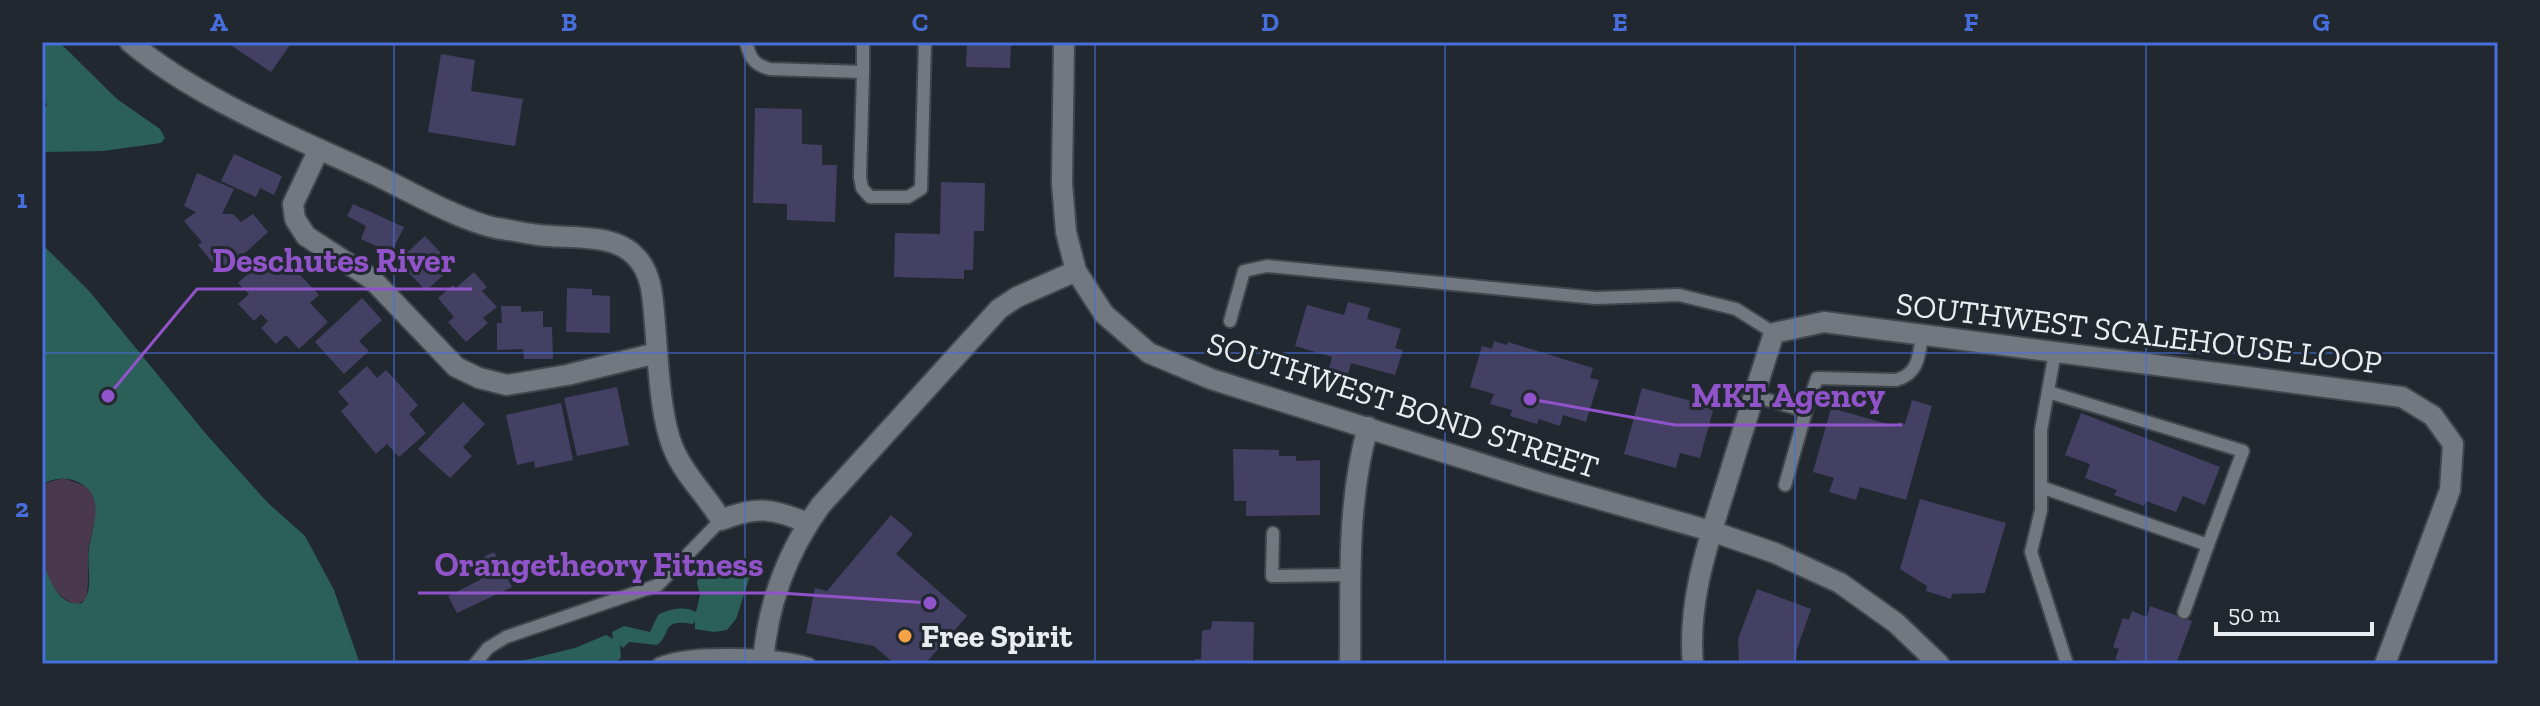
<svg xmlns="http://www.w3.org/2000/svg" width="2540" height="706" viewBox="0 0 2540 706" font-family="'Zilla Slab',serif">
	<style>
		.green { fill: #4a394d }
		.water { fill: #2a6058 }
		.building { fill: #434064 }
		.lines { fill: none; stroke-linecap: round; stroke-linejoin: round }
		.service-casing { stroke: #41464b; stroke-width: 16 }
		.minor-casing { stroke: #41464b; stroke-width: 24 }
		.tertiary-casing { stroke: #41464b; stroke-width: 24 }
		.service { stroke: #727880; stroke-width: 12 }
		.minor { stroke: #727880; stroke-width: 20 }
		.tertiary { stroke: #727880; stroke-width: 20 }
		.grid { fill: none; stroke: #466edd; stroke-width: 2; stroke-opacity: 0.55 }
		.poi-dot { fill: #f6a247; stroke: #22282f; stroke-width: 3 }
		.labels { text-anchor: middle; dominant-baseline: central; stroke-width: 6; stroke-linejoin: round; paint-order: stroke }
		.street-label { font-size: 32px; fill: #e9edf1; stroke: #22282f }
		.poi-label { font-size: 32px; font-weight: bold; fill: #e9edf1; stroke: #22282f; text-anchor: start }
		.leader { fill: none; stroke: #9153c9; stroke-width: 3 }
		.callout-dot { fill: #9153c9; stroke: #22282f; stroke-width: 3 }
		.callout-label { font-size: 34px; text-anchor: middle; font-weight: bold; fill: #9153c9; stroke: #22282f; stroke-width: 6; stroke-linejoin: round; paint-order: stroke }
		.neatline { fill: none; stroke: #466edd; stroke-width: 3 }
		.grid-label { font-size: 26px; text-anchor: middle; font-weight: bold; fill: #466edd }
	</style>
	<rect width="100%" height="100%" fill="#22282f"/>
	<path class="green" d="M64,478L87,487C106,507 89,531 88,554C88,570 89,584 86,599L77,605C30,589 42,523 42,484Z"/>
	<g class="water">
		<path d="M42,42H59L117,99L160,129L165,138L161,143L103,151L42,152V110L47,105L42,96Z"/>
		<path d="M42,244L90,292L206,434L268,503L305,536L334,590L360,664H45L42,661V560C49,578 58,608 82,603C95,589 86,566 89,549C92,526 107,495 78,482C66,476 54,478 42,484Z"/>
		<path d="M701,568L734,578L737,569L751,573L736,619L727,630L714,632L695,629V621L693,624C660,618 672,634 657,645L629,642L623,648L620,645L621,658L612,664H509L575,648L606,635L613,639L612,632L624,626L650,632L658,615C670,608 686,606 696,612L700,595L697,583Z"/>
	</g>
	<g class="building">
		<path d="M226,42H292L271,72Z"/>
		<path d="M967,42H1011L1010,68L966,67Z"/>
		<path d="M441,54L475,60L471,91L523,99L515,146L428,132Z"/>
		<path d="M755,108L802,109V144L822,145V165H837L835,222L787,220V204L753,203Z"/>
		<path d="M234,154L282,176L274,195L260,188L256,197L221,181Z"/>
		<path d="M197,173L234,189L222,214H233L241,222L253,214L268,232L222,274L198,245L202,242L184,221L196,212L184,206Z"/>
		<path d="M941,182L985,183L984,231H974L973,270H964V279L894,277L895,233L940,234Z"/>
		<path d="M353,204L404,227L391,253L361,239L366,226L347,216Z"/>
		<path d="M425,236L453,266L426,291L398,261Z"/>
		<path d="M268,255L277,265L284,258L319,295L310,303L328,322L299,349L286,335L276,344L261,328L268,321L261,314L254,321L238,304L249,294L238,283Z"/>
		<path d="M474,272L487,287L482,291L497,307L483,318L488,323L466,342L448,322L454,317L438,298L453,285L456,288Z"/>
		<path d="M567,288L592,289V295L610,296V333L566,332Z"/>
		<path d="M362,298L382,320L359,341L369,351L344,374L315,342Z"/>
		<path d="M1348,302L1370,308L1367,319L1401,329L1395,348L1403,350L1395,375L1351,363L1348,374L1329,368L1332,357L1295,346L1307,305L1344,315Z"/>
		<path d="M501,306H521V312L543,311V327H552L553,359H524L523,349L497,350V323H502Z"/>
		<path d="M1494,341L1507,345L1508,342L1593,368L1590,378L1599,380L1586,422L1563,415L1560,426L1539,419L1537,424L1510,416L1512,410L1490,404L1494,394L1470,387L1482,346L1492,349Z"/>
		<path d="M367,366L377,378L386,370L418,405L409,414L426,433L399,457L387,444L376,454L341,411L349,404L338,392Z"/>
		<path d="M617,387L629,445L577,456L564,398Z"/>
		<path d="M1642,388L1714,407L1700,458L1680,453L1676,468L1624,454Z"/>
		<path d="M1912,400L1932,406L1906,500L1860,487L1856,500L1829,492L1834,478L1813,472L1831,408L1898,427L1899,422L1905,424Z"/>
		<path d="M463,402L485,424L463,447L472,456L450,478L418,449Z"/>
		<path d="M561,403L573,460L535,468L534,461L517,465L506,415Z"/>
		<path d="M2081,413L2220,467L2205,505L2183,496L2176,512L2146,501L2144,506L2114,495L2117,490L2085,478L2090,464L2065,455Z"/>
		<path d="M1233,449L1279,450V456H1296V461L1320,460V515L1246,516V501H1234Z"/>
		<path d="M1920,499L2006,523L1985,593L1952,594L1951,599L1926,591L1927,586L1900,569Z"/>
		<path d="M891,515L913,534L896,554L967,616L925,664H895L874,646L806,633L815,588L827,591Z"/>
		<path d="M494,552L512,587L457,613L448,596L480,580L471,563Z"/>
		<path d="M1757,589L1811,609L1797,649L1796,664H1739L1738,639Z"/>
		<path d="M2150,606L2192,621L2176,664H2130L2115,659L2119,649L2113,647L2123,618L2129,620L2132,611L2147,617Z"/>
		<path d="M1212,621L1254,622L1253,664H1195V659H1201L1202,631L1211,629Z"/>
	</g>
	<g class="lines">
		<g class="service-casing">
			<g id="service">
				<path d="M746,42C750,58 754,65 770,69L863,72L860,177L862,188L870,197H908L921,189L925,42"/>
				<path d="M863,72V42"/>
				<path d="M1230,321L1244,271L1267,266L1596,298L1679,295L1736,309L1774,333"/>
				<path d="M2055,352L2041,430V510L2031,552L2067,664"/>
				<path d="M1754,396L1806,411L1817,378L1896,380C1919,374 1919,355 1922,335"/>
				<path d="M1785,485L1806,411"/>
				<path d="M2041,487L2208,545L2243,451L2048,392"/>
				<path d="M1273,533L1272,576L1351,575"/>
				<path d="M2184,612L2208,545"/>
				<path d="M475,664L488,648L506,637L658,585L721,520"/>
				<path d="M659,664C689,650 778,654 809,664"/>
			</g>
		</g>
		<g class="minor-casing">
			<g id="minor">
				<path d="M130,42C199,100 299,139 380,177C412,193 462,221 496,228C510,230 524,233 538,235C568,239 614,232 636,257C653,274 653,302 655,325C658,360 660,419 674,450C685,476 707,496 721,520C756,506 773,508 807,523"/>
				<path d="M319,149L293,204L295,219L306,236L372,279L456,367L479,378L507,385L567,375L657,353"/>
				<path d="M763,664C767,605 787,552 821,505L999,309L1017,297L1076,271"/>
				<path d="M1350,664C1351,584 1346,504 1368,427"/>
				<path d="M1693,664C1687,600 1709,540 1728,479C1743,430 1758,382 1774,333L1824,322L2402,397L2433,416L2453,444L2450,490L2385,664"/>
			</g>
		</g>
		<g class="tertiary-casing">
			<path id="tertiary" d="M1064,42L1062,183L1066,232L1076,271L1104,314L1149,353L1211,379L1539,482L1711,531L1775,553L1840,583L1896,623L1939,664"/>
		</g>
		<use href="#service" class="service"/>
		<use href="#minor" class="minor"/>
		<use href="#tertiary" class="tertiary"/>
	</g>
	<path class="grid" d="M394,42V664M745,42V664M1095,42V664M1445,42V664M1795,42V664M2146,42V664M42,353H2498"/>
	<circle class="poi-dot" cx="905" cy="636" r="8"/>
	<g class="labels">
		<g class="street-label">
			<text transform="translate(2139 333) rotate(7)">SOUTHWEST SCALEHOUSE LOOP</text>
			<text transform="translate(1403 405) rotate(18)">SOUTHWEST BOND STREET</text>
		</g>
		<g class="poi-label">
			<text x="921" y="636">Free Spirit</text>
		</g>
	</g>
	<path class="leader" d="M108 396L197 289H472M1530 399L1675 425H1902M930 603L780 593H418"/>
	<g class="callout-dot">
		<circle cx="108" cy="396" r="8"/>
		<circle cx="1530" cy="399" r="8"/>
		<circle cx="930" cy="603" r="8"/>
	</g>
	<g class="callout-label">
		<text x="334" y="272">Deschutes River</text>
		<text x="1788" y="407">MKT Agency</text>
		<text x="599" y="576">Orangetheory Fitness</text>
	</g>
	<rect width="2540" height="706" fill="none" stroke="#22282f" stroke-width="88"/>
	<path d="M2216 622v12h156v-12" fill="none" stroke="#e9edf1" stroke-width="4"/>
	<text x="2228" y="622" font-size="24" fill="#e9edf1" stroke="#22282f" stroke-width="6" paint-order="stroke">50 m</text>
	<rect x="44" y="44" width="2452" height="618" class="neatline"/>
	<g class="grid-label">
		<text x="219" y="31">A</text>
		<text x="569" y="31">B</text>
		<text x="920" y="31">C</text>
		<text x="1270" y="31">D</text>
		<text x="1620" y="31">E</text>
		<text x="1971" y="31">F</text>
		<text x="2321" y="31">G</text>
		<text x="22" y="208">1</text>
		<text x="22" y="517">2</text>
	</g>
</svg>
